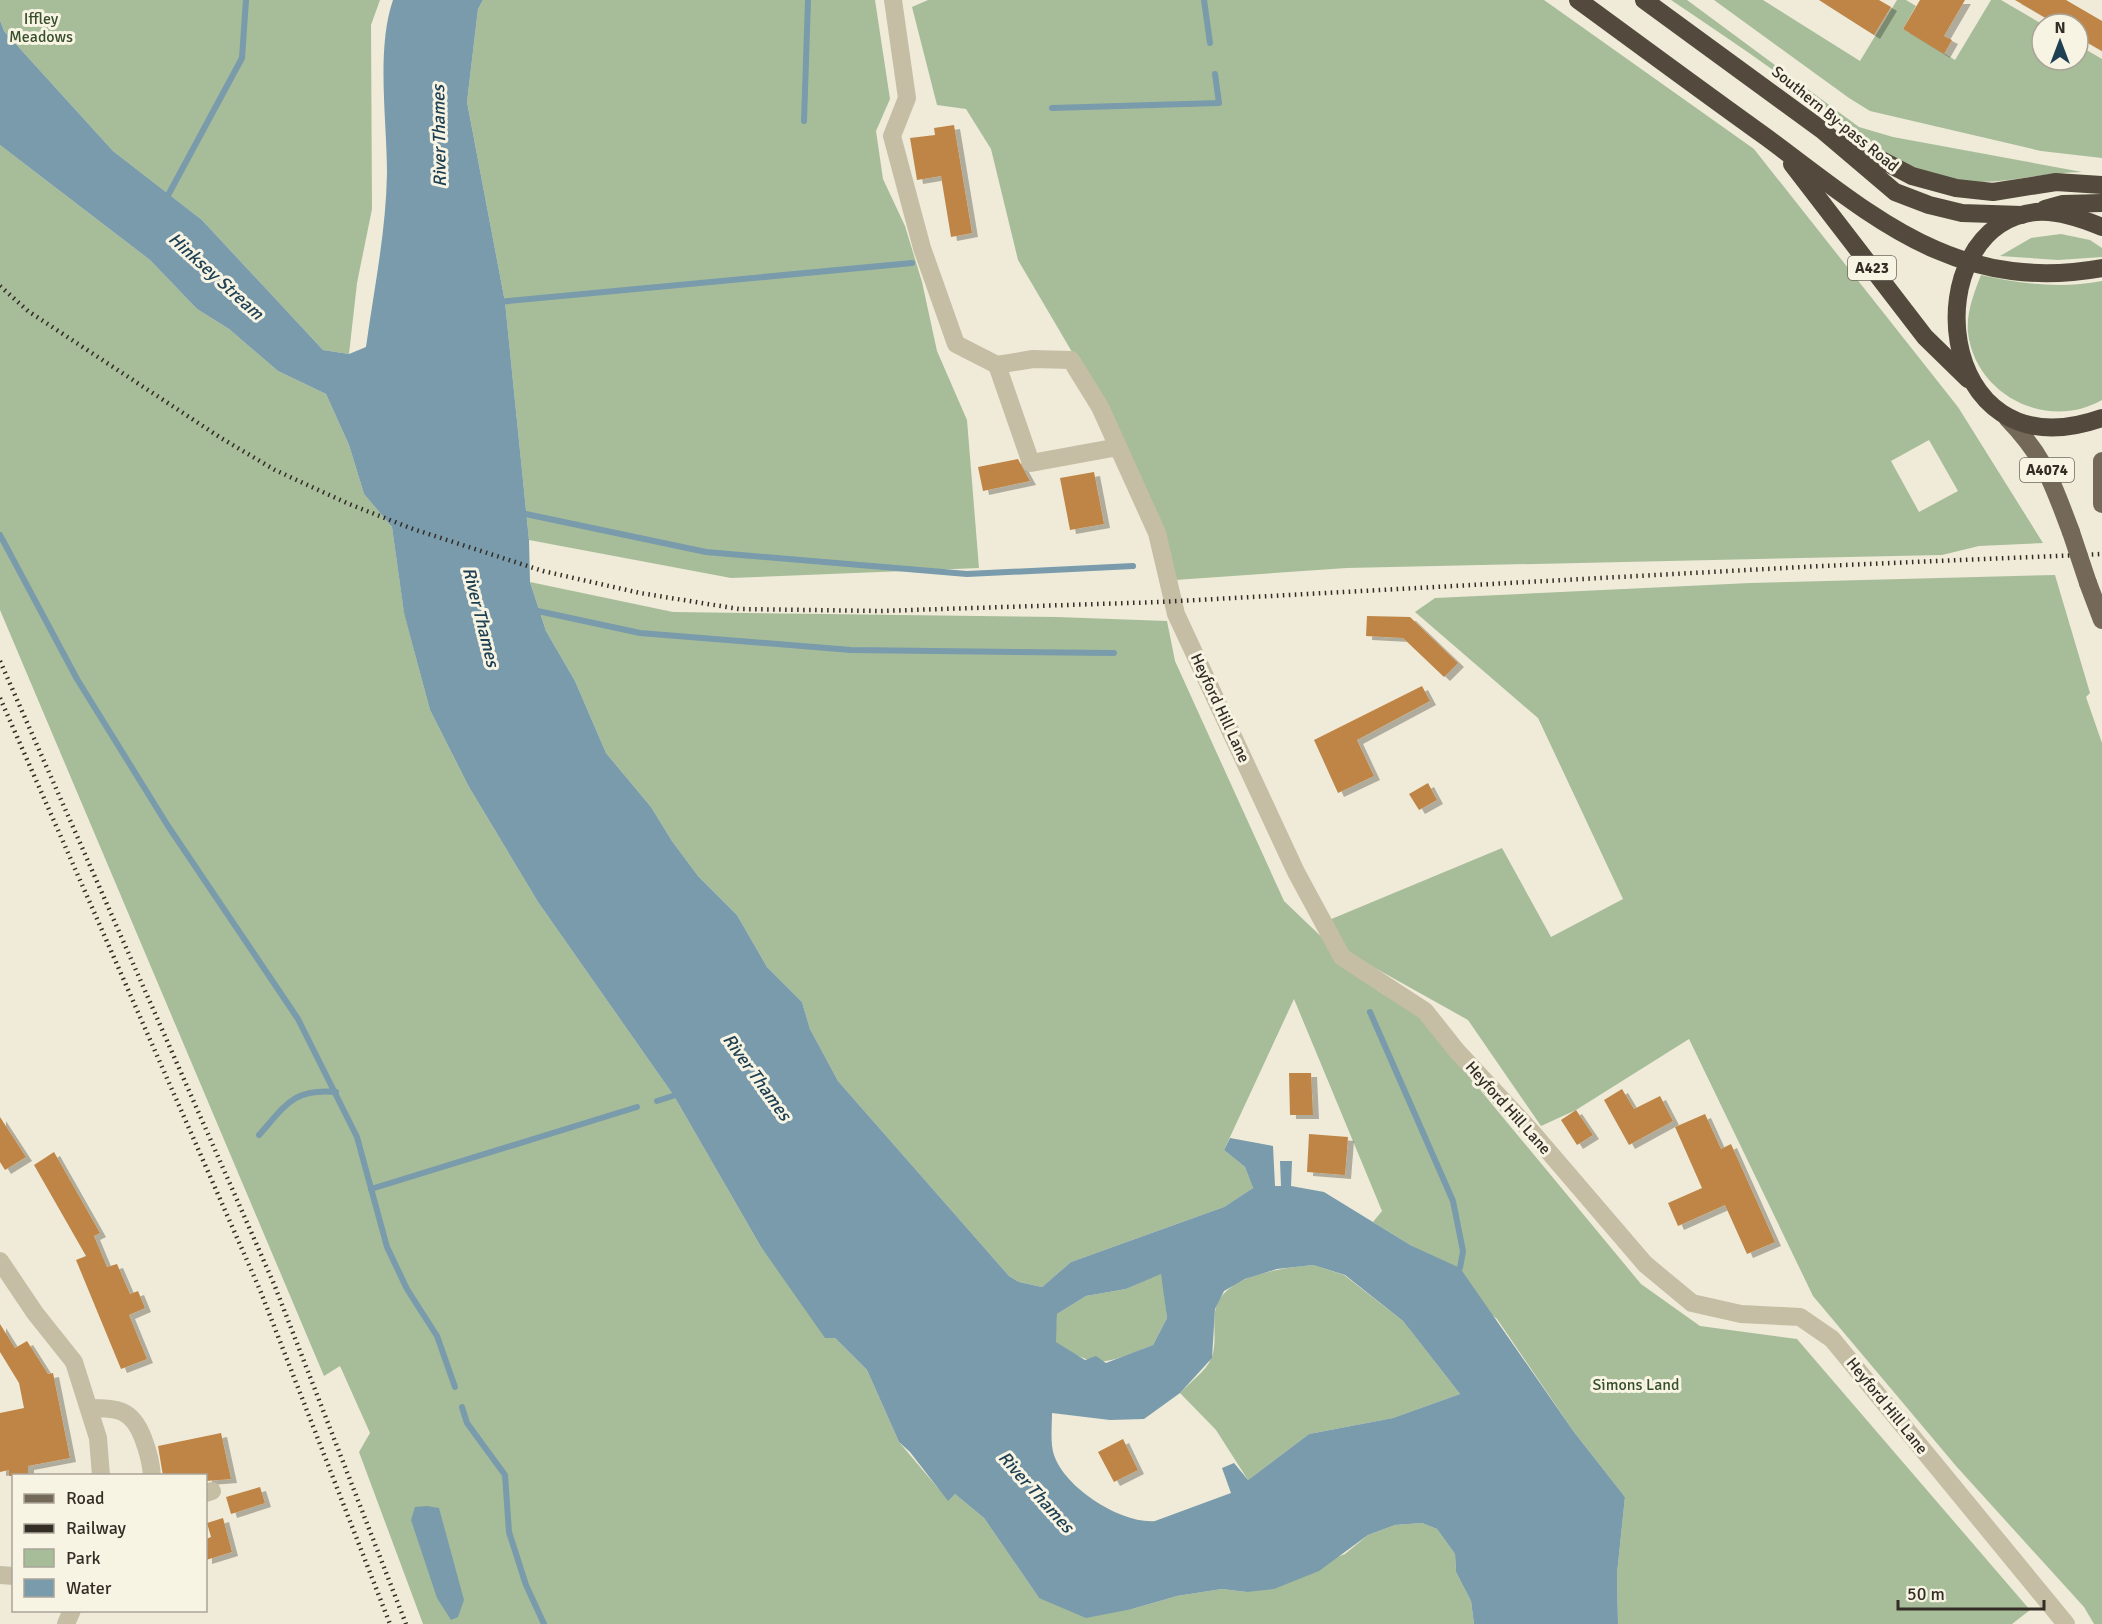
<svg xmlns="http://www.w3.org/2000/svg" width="2102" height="1624" viewBox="0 0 2102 1624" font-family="Signika,sans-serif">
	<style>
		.green { fill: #a7bd99; fill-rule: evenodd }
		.water { fill: #799bab; fill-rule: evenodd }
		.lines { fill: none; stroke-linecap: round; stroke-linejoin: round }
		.stream { stroke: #799bab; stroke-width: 6 }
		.building { fill: #bf8546; filter: url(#shadow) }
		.minor { stroke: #c6bda5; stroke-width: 18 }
		.major { stroke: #746958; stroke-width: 18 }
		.highway { stroke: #534a3d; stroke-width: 18 }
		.rail { stroke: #332d26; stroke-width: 4.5; stroke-dasharray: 1.5 4.5; stroke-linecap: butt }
		.major-bridge { stroke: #746958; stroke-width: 18 }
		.labels { text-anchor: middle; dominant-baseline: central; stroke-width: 6; stroke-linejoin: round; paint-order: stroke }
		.shield { fill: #f8f4e4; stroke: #6e695f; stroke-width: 1.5 }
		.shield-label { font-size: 15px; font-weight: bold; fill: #332d26 }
		.park-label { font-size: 16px; fill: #384f2b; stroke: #f8f4e4 }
		.street-label { font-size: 16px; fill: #332d26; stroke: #f8f4e4 }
		.water-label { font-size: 18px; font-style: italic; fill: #1e4052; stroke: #f8f4e4 }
	</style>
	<defs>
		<filter id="shadow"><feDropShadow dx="6" dy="4" stdDeviation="0" flood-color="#0004"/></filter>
	</defs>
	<rect width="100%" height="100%" fill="#efebd8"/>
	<g class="green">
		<path d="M0,0H380L371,25L372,209L357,283L349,354L323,350L202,220L113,151L4,31L0,20Z"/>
		<path d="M483,0H875L890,99L876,131L883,179L905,226L922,282L937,351L967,420L979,568L731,578L529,540L505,302L467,102L478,9Z"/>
		<path d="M928,0H1544L1754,149L1958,407L2043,543L1979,546L1942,555L1347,568L1175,580L1109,415L1018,260L991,149L966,109L937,105L912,7ZM1929,440L1958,491L1919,512L1891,461Z"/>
		<path d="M1671,0H1687L1859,127L1893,137L2082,172C2041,172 2002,186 1960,181C1889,171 1828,111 1773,70C1740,46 1705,23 1671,0Z"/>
		<path d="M1714,0H1763L1860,61L1897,0H1906L1916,6L1903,29L1955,60L1991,0H2001L2042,24V60H2078V45L2102,59V158L2041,151L1870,111L1849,98Z"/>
		<path d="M0,145L150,260L197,309L229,329L278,371L326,394L349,445L364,494L392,527L404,612L430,710L469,787L538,902L674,1096L761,1247L806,1309L867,1370L899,1442L948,1500L955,1494L984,1518L1039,1598L1132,1609L1177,1596L1222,1589L1247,1592L1345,1554L1368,1535L1395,1525L1422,1523L1437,1529L1455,1554L1456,1572L1471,1601L1474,1624H423L359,1452L370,1433L340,1366L324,1376L0,610Z"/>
		<path d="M2061,234L2090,240L2102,248V257L2058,260L2000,256L2031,238Z"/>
		<path d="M1981,275C2021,284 2061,289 2102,281V400C2048,431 1976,396 1968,333C1966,313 1974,293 1981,275Z"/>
		<path d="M2055,575L2090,693L2086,697L2102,743V1624H2094L2084,1607L1956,1466L1813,1296L1689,1039L1576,1110L1541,1126L1468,1020L1350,954L1329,920L1502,848L1551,937L1623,899L1538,718L1415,612L1435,598L1750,583Z"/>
		<path d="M530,582L673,612L1057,617L1167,621L1175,661L1284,901L1378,991L1419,1016L1641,1284L1700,1326L1797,1339L2030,1610L2012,1624H1618L1617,1574L1625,1497L1574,1432L1497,1319L1412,1246L1373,1222L1382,1211L1294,999L1224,1150L1245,1167L1253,1188L1224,1207L1071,1262L1042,1287L1019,1282L1009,1276L838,1081L810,1029L802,1002L767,967L737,915L698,876L672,841L651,807L606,753L575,681L546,631Z"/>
		<path d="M1313,1265L1344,1275L1403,1321L1460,1394L1393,1418L1309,1434L1248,1480L1216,1430L1180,1393C1189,1383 1206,1371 1211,1359C1217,1346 1213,1326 1215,1312C1220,1275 1283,1268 1313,1265Z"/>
		<path d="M1162,1273L1167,1318L1153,1345C1109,1362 1097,1372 1055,1342L1057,1314L1086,1296L1126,1289Z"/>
	</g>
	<g class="water">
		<path d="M393,0H483L478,9L467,102L505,302L529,540L530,582L546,631L575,681L606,753L651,807L672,841L698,876L737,915L767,967L802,1002L810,1029L838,1081L1009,1276L1019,1282L1042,1287L1071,1262L1224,1207L1253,1188L1245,1167L1224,1150L1230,1138L1273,1146L1275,1186H1281L1280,1161H1292L1291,1186L1324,1192L1412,1246L1460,1268L1574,1432L1625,1497L1617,1574L1618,1624H1474L1471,1601L1456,1572L1455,1554L1437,1529L1422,1523L1395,1525L1368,1535L1319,1571L1274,1589L1247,1592L1222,1589L1177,1596L1132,1609L1086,1618L1039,1598L984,1518L955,1494L948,1501L910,1452L899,1442L867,1370L835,1338H825L761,1247L674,1096L538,902L469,787L430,710L404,613L392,527L364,494L349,445L326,394L278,371L229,329L197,309L150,260L0,145V20L4,31L113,151L202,220L323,350L349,354L366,347C374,289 386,232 387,173C387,120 376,49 393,0ZM1313,1265L1345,1275L1403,1321L1460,1394L1393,1418L1309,1434L1248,1480L1234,1463L1222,1468L1231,1493L1155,1521C1121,1524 1065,1488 1054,1455C1050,1444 1052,1425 1052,1413L1110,1420L1144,1419L1180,1393L1212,1358L1215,1309L1224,1291L1245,1279L1277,1269ZM1161,1274L1167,1318L1153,1345L1106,1363L1096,1356L1085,1360L1056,1342L1057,1314L1086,1296L1126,1289Z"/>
		<path d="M427,1506L439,1508L464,1600L458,1617L451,1620L437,1598L411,1520L415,1507Z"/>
	</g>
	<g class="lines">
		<g class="stream">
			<path d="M1204,0L1210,43"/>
			<path d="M1052,108L1219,103L1215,74"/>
			<path d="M804,121L808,0"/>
			<path d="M166,199L242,58L246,0"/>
			<path d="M498,302L912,263"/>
			<path d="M521,513L706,552L967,574L1133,566"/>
			<path d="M0,535L77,679L168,826L298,1019L357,1137L387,1247L407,1289L437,1336L455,1387"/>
			<path d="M533,610L640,633L851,650L1114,653"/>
			<path d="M1370,1012L1453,1201L1463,1251L1460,1268"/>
			<path d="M657,1101L682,1093"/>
			<path d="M259,1135C285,1106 293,1088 336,1092"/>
			<path d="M371,1189L637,1107"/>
			<path d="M462,1407L467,1423L505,1475L509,1532L526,1585L544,1624"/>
		</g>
	</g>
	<g class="building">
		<path d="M1819,0H1879L1891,7L1874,35Z"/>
		<path d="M1920,0H1965L1944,36L1952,40L1944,54L1903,29Z"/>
		<path d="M2015,0H2066L2102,21V51L2078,37V24H2056Z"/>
		<path d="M954,125L972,233L951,237L941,176L917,180L910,138L935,135L934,128Z"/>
		<path d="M1018,459L1030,481L983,491L978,467Z"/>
		<path d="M1094,472L1104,524L1070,530L1060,478Z"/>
		<path d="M1367,616L1410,617L1458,663L1444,677L1403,638L1366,636Z"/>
		<path d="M1422,686L1430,701L1357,740L1374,776L1338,793L1314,740Z"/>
		<path d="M1428,783L1437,800L1419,810L1409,794Z"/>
		<path d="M1289,1073H1311L1313,1115H1290Z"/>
		<path d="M1622,1089L1634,1109L1660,1096L1673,1121L1629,1145L1604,1100Z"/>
		<path d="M1576,1110L1593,1135L1577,1145L1561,1120Z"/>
		<path d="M1705,1114L1721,1149L1731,1144L1775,1242L1747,1254L1725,1205L1678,1226L1668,1203L1702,1188L1675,1127Z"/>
		<path d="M0,1117L26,1157L5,1170L0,1162Z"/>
		<path d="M1309,1134L1348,1137L1345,1175L1307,1172Z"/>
		<path d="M54,1152L100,1233L94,1236L107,1267L117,1264L130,1294L138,1291L145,1308L129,1315L147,1359L121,1369L76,1260L86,1256L34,1165Z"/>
		<path d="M0,1324L15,1348L27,1341L48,1374L53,1373L70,1458L28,1466V1476H9V1470L0,1472V1413L24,1408L19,1383L0,1352Z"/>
		<path d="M221,1433L231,1479L206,1481V1476H163L158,1446Z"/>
		<path d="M1123,1439L1138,1470L1114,1482L1098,1452Z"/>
		<path d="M260,1487L265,1503L231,1514L226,1497Z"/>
		<path d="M223,1518L232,1552L206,1560V1539L211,1537L207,1523Z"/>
	</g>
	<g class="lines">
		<g class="minor">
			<path d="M893,0L907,98L892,136L922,248L956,344L997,365"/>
			<path d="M1118,447L1031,463L997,365L1033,359L1071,360L1100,407L1157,533L1176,614L1296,872L1342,957L1425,1011L1456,1050L1531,1131L1645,1264L1692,1303L1741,1314L1800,1317L1832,1339L2066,1624"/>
			<path d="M0,1261L35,1313L74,1362L98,1438L101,1476"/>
			<path d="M89,1408C118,1408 132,1409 143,1438C148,1451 151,1461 152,1476"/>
			<path d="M206,1493L212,1491"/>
			<path d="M0,1575L14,1576"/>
			<path d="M66,1624L72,1610"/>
		</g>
		<g class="major">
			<path d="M2007,418C2045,457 2052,482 2071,532"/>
			<path d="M2102,461V504"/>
			<path d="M2088,583L2102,620"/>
		</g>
		<g class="highway">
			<path d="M1578,0C1641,46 1703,92 1766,137C1874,217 1956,294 2102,268"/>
			<path d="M1644,0L1822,130L1895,192L1929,205L1962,213L2022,215"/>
			<path d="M1843,140L1912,176L1956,188L1993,192L2056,182L2102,185"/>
			<path d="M1792,164L1925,337L1968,379"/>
			<path d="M2045,209L2063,204L2102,203"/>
			<path d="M2102,227C2083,219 2057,210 2036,212C1914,224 1930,479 2102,418"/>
		</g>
		<g class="rail">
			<path d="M0,286L28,311L221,438L275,470L349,504L413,529L543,571L640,593L739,609L880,611L1160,602L1821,566L2102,554"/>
			<path d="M0,661L274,1284L406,1624"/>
			<path d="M0,698L260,1290L390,1624"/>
		</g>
		<path class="major-bridge" d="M2071,532L2088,583"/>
	</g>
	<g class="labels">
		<g class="shield">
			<rect x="1848" y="256" width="48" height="24" rx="4.5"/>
			<rect x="2020" y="458" width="54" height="24" rx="4.5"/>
		</g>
		<g class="shield-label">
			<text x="1872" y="268">A423</text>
			<text x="2047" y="470">A4074</text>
		</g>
		<g class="park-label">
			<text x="41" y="19">Iffley<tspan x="41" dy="18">Meadows</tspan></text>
			<text x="1636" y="1385">Simons Land</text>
		</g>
		<g class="street-label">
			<text transform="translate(1835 119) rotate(39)">Southern By-pass Road</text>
			<text transform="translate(1220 708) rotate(65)">Heyford Hill Lane</text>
			<text transform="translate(1508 1108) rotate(48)">Heyford Hill Lane</text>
			<text transform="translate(1887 1406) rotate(51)">Heyford Hill Lane</text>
		</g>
		<g class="water-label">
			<text transform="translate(439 136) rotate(-91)">River Thames</text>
			<text transform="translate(216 276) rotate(42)">Hinksey Stream</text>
			<text transform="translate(481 617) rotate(76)">River Thames</text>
			<text transform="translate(757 1077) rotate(54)">River Thames</text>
			<text transform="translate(1036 1492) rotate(48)">River Thames</text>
		</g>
	</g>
	<rect x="12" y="1474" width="195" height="138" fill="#f8f4e4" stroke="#a9a498" stroke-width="1.5"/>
	<rect x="24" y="1494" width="30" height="9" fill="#746958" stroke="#a9a498" stroke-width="1.5"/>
	<text x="66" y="1504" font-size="18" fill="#332d26">Road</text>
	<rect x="24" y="1524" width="30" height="9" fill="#332d26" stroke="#a9a498" stroke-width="1.5"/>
	<text x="66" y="1534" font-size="18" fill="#332d26">Railway</text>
	<rect x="24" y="1549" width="30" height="18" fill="#a7bd99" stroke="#a9a498" stroke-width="1.5"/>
	<text x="66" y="1564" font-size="18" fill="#332d26">Park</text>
	<rect x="24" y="1579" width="30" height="18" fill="#799bab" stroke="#a9a498" stroke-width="1.5"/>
	<text x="66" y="1594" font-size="18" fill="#332d26">Water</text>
	<g transform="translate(2060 42)"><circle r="28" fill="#f8f4e4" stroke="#a9a498" stroke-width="1.5"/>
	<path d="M0-4.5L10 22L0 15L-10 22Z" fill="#1e4052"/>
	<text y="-9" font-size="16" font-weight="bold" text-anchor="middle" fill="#332d26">N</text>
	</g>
	<path d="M1898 1600v9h146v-9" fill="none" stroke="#332d26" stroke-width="3"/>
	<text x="1907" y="1600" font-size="18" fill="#332d26" stroke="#f8f4e4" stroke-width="4.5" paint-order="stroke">50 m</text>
</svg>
